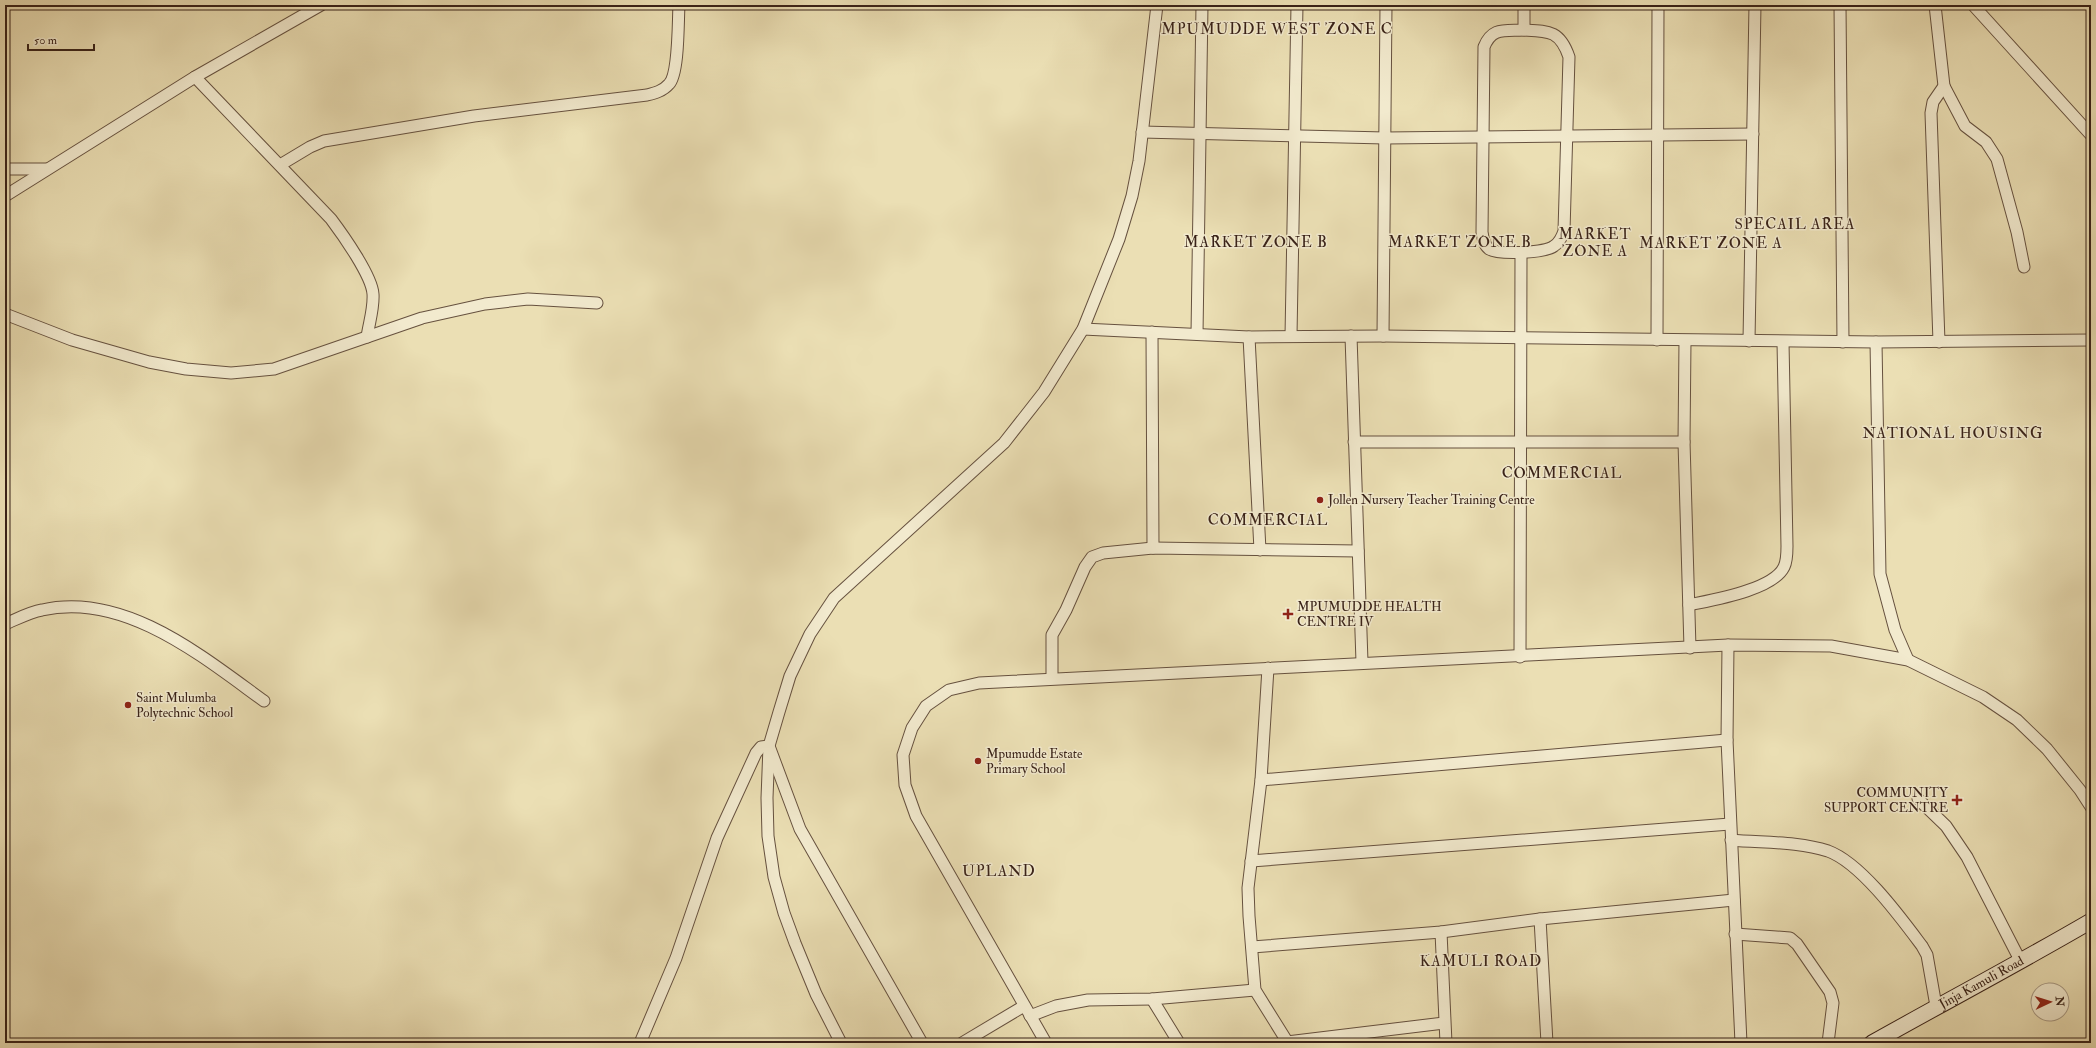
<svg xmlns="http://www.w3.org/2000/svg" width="2096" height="1048" viewBox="0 0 2096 1048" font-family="'IM FELL Double Pica',serif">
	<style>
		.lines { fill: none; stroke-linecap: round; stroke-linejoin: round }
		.minor-casing { stroke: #66513f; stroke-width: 13 }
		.secondary-casing { stroke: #392218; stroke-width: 17 }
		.minor { stroke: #f2eace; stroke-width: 11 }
		.secondary { stroke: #f2eace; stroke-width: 15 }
		.poi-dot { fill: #8f2418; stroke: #f2eace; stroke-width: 1.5 }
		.labels { text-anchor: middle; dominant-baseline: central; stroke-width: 3; stroke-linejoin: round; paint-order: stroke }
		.poi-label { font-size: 13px; fill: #392218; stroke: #f2eace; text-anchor: start }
		.street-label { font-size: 13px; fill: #392218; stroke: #f2eace }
		.quarter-label { font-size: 15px; letter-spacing: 1px; fill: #392218; stroke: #f2eace }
	</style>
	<rect width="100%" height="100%" fill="#ebdfb4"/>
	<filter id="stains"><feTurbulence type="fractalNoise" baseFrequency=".005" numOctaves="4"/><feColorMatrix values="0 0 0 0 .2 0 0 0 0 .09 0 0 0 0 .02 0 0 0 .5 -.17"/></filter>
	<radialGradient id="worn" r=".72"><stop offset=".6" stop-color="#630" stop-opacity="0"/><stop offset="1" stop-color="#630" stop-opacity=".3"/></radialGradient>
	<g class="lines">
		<g class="minor-casing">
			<g id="minor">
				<path d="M1840,5L1843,342"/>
				<path d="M1935,5L1944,86L1933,102L1931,113L1939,342"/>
				<path d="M1973,5L2091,135"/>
				<path d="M1524,30C1548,31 1560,30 1569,57L1564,231C1562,237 1559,243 1554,246C1545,253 1499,255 1489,249C1484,245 1483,239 1482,232L1484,47C1492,27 1504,31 1524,30Z"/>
				<path d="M1524,30V5"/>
				<path d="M195,77L331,219C343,235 372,276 373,294C374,308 369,323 367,337"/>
				<path d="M1944,86L1965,126L1986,142L1997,159L2017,232L2024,267"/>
				<path d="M1142,132L1385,138L1753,134"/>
				<path d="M280,165L310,147L324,141L474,116L647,95C655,93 663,91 669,84C679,74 678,21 679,5"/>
				<path d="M5,169H46"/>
				<path d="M5,196L195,77L321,5"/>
				<path d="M5,314L72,340L149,362L186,369L231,373L274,369L422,318L485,304L528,299L597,303"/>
				<path d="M1083,329L1249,337L1383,336L1876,342L2091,340"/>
				<path d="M1152,332L1153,548"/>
				<path d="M1197,334L1202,5"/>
				<path d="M1291,336L1297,5"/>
				<path d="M1351,336L1362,662"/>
				<path d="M1383,336L1386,5"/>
				<path d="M1249,337L1260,550"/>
				<path d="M1657,340L1658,5"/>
				<path d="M1685,341L1684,442L1690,648"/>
				<path d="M1749,341L1755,5"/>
				<path d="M1876,342L1880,574L1895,630L1908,660"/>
				<path d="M1354,442H1684"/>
				<path d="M1689,605C1712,600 1773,590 1784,567C1787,561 1787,553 1787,546L1783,342"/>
				<path d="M5,624C17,619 30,612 42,610C124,591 203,657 264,701"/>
				<path d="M1728,645L1727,740L1741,1043"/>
				<path d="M1520,657L1521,253"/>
				<path d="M1268,668L1261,780L1248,888L1249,916L1255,990L1288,1043"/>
				<path d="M1052,678V635L1066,610L1085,567L1092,557L1103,553L1153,548L1358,551"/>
				<path d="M1261,780L1727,740"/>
				<path d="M1918,799L1946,826L1967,857L2021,962"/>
				<path d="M1731,840C1762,843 1798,841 1828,851C1861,863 1901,918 1922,946L1927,955L1936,1006"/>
				<path d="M1251,861L1730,824"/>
				<path d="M1540,919L1547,1043"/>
				<path d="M1441,932L1446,1043"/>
				<path d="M1735,934L1790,938L1797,944L1830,992L1833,1003L1828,1043"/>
				<path d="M1252,947L1441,932L1540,919L1734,900"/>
				<path d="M1152,999L1179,1043"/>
				<path d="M1030,1016L1056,1006L1088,1000L1152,999L1255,990"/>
				<path d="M1287,1042L1444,1023"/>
				<path d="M640,1043L676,958L717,838L756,753L761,747L769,746L800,829L922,1043"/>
				<path d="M841,1043L816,994L795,943L784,913L774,877L768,836L767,798L769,746L779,712L790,676L810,634L834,598L1004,443L1044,392L1083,329L1119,239L1132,196L1139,161L1157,5"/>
				<path d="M962,1043L1024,1006"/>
				<path d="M1046,1043L916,816L905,785L903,755L912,728L926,706L949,690L979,683L1728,645L1831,646L1908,660L1983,697L2017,720L2047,749L2080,790L2091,807"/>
			</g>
		</g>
		<g class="secondary-casing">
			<g id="secondary">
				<path id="s1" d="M1872,1043C1945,1002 2019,963 2091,921"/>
			</g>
		</g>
		<use href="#minor" class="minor"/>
		<use href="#secondary" class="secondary"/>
	</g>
	<g class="poi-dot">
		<circle cx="1320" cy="500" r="4"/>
		<path d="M1286 608h4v4h4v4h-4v4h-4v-4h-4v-4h4z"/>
		<circle cx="128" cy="705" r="4"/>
		<circle cx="978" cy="761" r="4"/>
		<path d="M1955 794h4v4h4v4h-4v4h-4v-4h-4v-4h4z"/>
	</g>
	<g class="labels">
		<g class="poi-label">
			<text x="1328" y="500">Jollen Nursery Teacher Training Centre</text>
			<text x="1297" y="607">MPUMUDDE HEALTH<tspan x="1297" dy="15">CENTRE IV</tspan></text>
			<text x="136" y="698">Saint Mulumba<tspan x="136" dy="15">Polytechnic School</tspan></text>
			<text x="986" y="754">Mpumudde Estate<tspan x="986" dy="15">Primary School</tspan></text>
			<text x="1948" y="793" text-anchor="end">COMMUNITY<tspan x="1948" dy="15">SUPPORT CENTRE</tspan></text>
		</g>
		<g class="street-label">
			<text stroke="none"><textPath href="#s1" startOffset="125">Jinja Kamuli Road</textPath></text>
		</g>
		<g class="quarter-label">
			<text x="1277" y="29">MPUMUDDE WEST ZONE C</text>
			<text x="1795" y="224">SPECAIL AREA</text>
			<text x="1595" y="234">MARKET<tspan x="1595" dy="17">ZONE A</tspan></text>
			<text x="1256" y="242">MARKET ZONE B</text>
			<text x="1460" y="242">MARKET ZONE B</text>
			<text x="1711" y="243">MARKET ZONE A</text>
			<text x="1953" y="433">NATIONAL HOUSING</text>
			<text x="1562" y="473">COMMERCIAL</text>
			<text x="1268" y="520">COMMERCIAL</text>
			<text x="999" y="871">UPLAND</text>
			<text x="1481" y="961">KAMULI ROAD</text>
		</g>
	</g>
	<rect width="2096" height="1048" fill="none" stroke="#ebdfb4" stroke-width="20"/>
	<rect x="6" y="6" width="2084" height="1036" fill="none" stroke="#392218" stroke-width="2"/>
	<rect x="10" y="10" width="2076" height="1028" fill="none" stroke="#392218"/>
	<g transform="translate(2050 1002) rotate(86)"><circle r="19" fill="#f2eace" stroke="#a89a85"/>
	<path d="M0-3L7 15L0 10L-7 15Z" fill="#8f2418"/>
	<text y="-6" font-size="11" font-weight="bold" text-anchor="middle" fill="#392218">N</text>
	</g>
	<path d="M28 44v6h66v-6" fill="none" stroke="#392218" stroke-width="2"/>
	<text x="34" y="44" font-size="12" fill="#392218" stroke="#f2eace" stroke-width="3" paint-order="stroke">50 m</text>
	<rect width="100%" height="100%" filter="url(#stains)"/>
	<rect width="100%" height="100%" fill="url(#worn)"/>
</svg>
